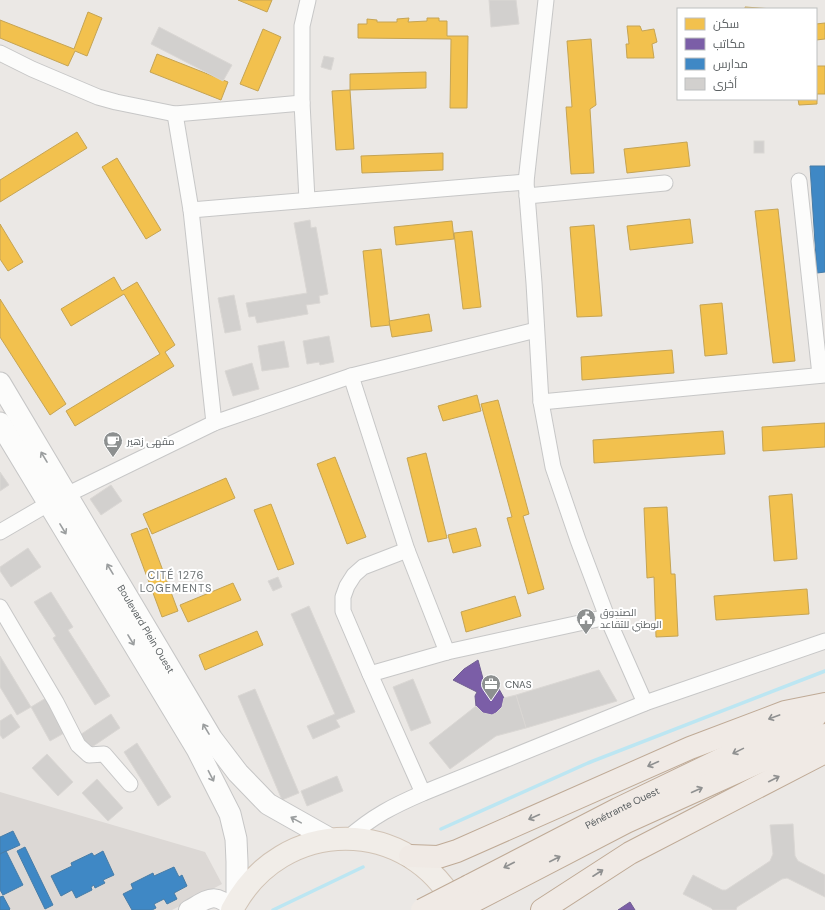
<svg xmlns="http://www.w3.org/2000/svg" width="825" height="910" viewBox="0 0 825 910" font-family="'DM Sans',Cairo,sans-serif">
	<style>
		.education { fill: #dcd8d5 }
		.homes { fill: #f2c14e; stroke: #c5a454 }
		.offices { fill: #7b5ea7; stroke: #715f92 }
		.schools { fill: #3f88c5; stroke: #477ca7 }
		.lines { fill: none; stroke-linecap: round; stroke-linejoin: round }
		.stream { stroke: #bce6f2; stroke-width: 3.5 }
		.building { fill: #d2d0ce; stroke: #dad7d4 }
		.minor-casing { stroke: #c7c7c7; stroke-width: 17 }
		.tertiary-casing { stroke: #c7c7c7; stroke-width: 20 }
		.secondary-casing { stroke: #c6c6c6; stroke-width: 23 }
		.primary-casing { stroke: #d1c3b5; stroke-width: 24 }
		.trunk-casing { stroke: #bfaa96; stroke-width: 24 }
		.minor { stroke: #fcfcfb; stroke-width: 15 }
		.tertiary { stroke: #fcfcfb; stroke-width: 18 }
		.secondary { stroke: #fcfcfb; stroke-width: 21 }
		.primary { stroke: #f1ede8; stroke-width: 22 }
		.trunk { stroke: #f0eae5; stroke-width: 22 }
		.trunk-bridge-casing { stroke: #bfaa96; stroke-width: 24; stroke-linecap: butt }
		.trunk-bridge { stroke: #f0eae5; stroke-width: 22 }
		.oneway { stroke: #9b9e9f }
		.oneway2 { stroke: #8f9090 }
		.labels { text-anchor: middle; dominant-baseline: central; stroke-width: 4; stroke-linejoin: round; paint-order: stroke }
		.poi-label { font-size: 10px; fill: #5b6062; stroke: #fff; text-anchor: start }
		.street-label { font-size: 10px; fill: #5b6062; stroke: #fff }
		.neighbourhood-label { font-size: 11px; letter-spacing: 1px; fill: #6c7274; stroke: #fff }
	</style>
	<rect width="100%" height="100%" fill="#ebe8e5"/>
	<path class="education" d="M0,792L205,852L222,884L172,910H0Z"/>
	<g class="homes">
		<path d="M238,0H272L267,12Z"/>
		<path d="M745,7L773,9H745Z"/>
		<path d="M88,12L102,18L87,56L75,51L68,66L0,38V20L74,49Z"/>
		<path d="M409,18L408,22L427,21V18H439V21H447V36H468L467,108H450L451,39L358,38V24H367V19L377,20V22H397V19Z"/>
		<path d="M825,23V39L816,40V24Z"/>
		<path d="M627,26H640L642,31L654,29L657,42L652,44L654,58H627L626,44H629Z"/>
		<path d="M263,29L281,37L258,91L240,84Z"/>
		<path d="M591,39L596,105L590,109L594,173L571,174L566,107H572L567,41Z"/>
		<path d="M157,54L228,82L221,100L150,72Z"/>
		<path d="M816,66H825V94H817V104L799,105L798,99H816Z"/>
		<path d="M426,72V88L350,90V74Z"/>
		<path d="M350,90L354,149L336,150L332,91Z"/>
		<path d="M77,132L87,148L0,202V180Z"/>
		<path d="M687,142L690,166L627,173L624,149Z"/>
		<path d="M443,153V170L362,173L361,156Z"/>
		<path d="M117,158L161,230L146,239L102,167Z"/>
		<path d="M778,209L795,361L773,363L755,211Z"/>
		<path d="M690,219L693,243L630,250L627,226Z"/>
		<path d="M452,221L454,239L396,245L394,227Z"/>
		<path d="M0,224L23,262L8,271L0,259Z"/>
		<path d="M594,225L602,316L577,317L570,227Z"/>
		<path d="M472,231L481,307L463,309L454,233Z"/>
		<path d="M381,249L390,325L371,327L363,251Z"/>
		<path d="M114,277L122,291L137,282L175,345L165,352L174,366L75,426L66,411L160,354L124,294L71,326L61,309Z"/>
		<path d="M0,299L66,404L50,415L0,337Z"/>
		<path d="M722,303L727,354L705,356L700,305Z"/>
		<path d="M429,314L432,331L392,337L389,321Z"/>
		<path d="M672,350L674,373L582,380L581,357Z"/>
		<path d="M477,395L481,411L443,421L438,406Z"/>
		<path d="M498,400L529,514L523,516L544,589L528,594L507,518L512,517L481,404Z"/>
		<path d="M825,423V447L763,451L762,427Z"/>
		<path d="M723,431L725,454L594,463L593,440Z"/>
		<path d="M426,453L447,538L428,542L407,458Z"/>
		<path d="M335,457L366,537L347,544L317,464Z"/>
		<path d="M226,478L235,498L152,534L143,514Z"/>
		<path d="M792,494L797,559L774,561L769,496Z"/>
		<path d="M271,504L294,564L278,570L254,510Z"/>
		<path d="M667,507L671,574H675L678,636L656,637L654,577L647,578L644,508Z"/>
		<path d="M147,528L178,611L162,617L131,534Z"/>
		<path d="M476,528L481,546L453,553L448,535Z"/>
		<path d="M233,583L241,600L188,622L180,605Z"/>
		<path d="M807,589L809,614L716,620L714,596Z"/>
		<path d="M515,596L521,616L466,632L461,612Z"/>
		<path d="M257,631L263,645L205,670L199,655Z"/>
	</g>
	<g class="offices">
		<path d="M478,660L485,686L490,685L499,689L504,698L502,707L496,713L492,715L483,713L476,706L475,696L477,692L453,680L464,669Z"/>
		<path d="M630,902L635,910H618Z"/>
	</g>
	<g class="schools">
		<path d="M810,166H825V272L817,273Z"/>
		<path d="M13,831L20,845L0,854V837Z"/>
		<path d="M25,847L53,905L45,909L17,851Z"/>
		<path d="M6,851L23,885L3,895L0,890V854Z"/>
		<path d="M103,851L114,875L103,880L105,883L95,888L94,885L91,887L92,890L76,898L72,890L61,896L51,876L72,866L71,863L92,853L94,856Z"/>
		<path d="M174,867L179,877L182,875L187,886L174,893L177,899L167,904L164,899L154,904L156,908L152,910H132L123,894L133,889L131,884L153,873L154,876Z"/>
		<path d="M3,896L10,909L9,910H0V897Z"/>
	</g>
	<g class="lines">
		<g class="stream">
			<path d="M441,829L588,763L825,671"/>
			<path d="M273,910L363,867"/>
		</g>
	</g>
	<g class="building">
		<path d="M489,0H516L519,24L491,27Z"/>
		<path d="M159,27L232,65L223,81L151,44Z"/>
		<path d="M324,56L334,58L331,70L321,67Z"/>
		<rect x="754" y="141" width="10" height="12"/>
		<path d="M310,220L311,228L316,227L328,294L319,296L320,303L306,305L308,314L257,323L255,316L249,317L246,303L307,293L294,223Z"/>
		<path d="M234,295L241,330L225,333L218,298Z"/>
		<path d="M329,336L334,362L320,365L319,362L307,364L303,341Z"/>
		<path d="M284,341L289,367L262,371L258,346Z"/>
		<path d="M252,363L259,389L233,396L225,371Z"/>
		<path d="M0,472L9,485L0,491Z"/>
		<path d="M111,485L122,501L101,515L90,499Z"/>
		<path d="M28,548L41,567L11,587L0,571V567Z"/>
		<path d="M278,577L282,587L273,591L268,581Z"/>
		<path d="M51,592L73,627L68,630L110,696L95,705L53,638L56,636L34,602Z"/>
		<path d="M309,606L355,712L336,720L340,727L313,739L307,726L335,714L291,614Z"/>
		<path d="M0,656L31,707L17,715L0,687Z"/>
		<path d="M599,670L617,701L526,728L516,695Z"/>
		<path d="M413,679L431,723L411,731L393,687Z"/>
		<path d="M255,689L299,793L282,800L238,696Z"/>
		<path d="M516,695L526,728L496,736L450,769L429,743L476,706L483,713L492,715L496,713L502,707L504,698Z"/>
		<path d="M46,698L66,732L50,741L31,707Z"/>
		<path d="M11,714L20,727L3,739L0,735V721Z"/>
		<path d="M111,714L120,728L89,749L80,735Z"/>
		<path d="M137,743L171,797L158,806L124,752Z"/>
		<path d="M47,754L73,782L58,796L32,768Z"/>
		<path d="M337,776L343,791L307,806L301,791Z"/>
		<path d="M97,779L123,808L108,821L82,793Z"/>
		<path d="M793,824L795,856L798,861L825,875V897L787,878L782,879L737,907L736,910H713L711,908L683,894L693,875L722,890H726L770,861L773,854L770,825Z"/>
	</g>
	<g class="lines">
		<g class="minor-casing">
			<g id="minor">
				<path d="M546,0L526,182L534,283L541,402L553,467L578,540L607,617L645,703"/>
				<path d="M0,53L32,69L98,97L116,102L175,114L302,103"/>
				<path d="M175,114L191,210L214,423"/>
				<path d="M799,181L820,375"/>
				<path d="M527,196L665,183"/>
				<path d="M307,200L302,103V26L308,0"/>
				<path d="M191,210L526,182"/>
				<path d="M351,376L407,550L447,652"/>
				<path d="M541,402L825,375"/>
				<path d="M0,532L48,504L214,423L351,376L536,330"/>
				<path d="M407,550L363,567L354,575L347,586L343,597V611L370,674L423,793"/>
				<path d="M0,607L56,702L78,745L89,755L104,754L130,784"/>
				<path d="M370,674L447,652L607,617"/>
				<path d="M348,838C373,816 393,806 423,793L645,703L825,641"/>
			</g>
		</g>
		<g class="tertiary-casing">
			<path id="tertiary" d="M188,910C208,899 215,890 233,910"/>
		</g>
		<g class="secondary-casing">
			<g id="secondary">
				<path id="s1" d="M0,383L212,739L238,773L268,804L330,839"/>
				<path d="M0,423L197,749L230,814L236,839L237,862V901"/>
			</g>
		</g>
		<g class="primary-casing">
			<path id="primary" d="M232,910C281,815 411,815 458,910"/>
		</g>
		<g class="trunk-casing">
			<g id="trunk">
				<path d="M410,856L438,857L457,851L690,748L785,712L825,704"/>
				<path id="s2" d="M469,886L618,809L780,731L815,717"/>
				<path d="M470,903L626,822L790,748L825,735"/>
				<path d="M542,910L630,853L825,752"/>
			</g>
		</g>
		<use href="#minor" class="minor"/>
		<use href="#tertiary" class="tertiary"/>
		<use href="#secondary" class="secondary"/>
		<use href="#primary" class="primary"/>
		<use href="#trunk" class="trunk"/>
		<g class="trunk-bridge-casing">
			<g id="trunk-bridge">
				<path d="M422,910L469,886"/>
				<path d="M456,910L470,903"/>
			</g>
		</g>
		<use href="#trunk-bridge" class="trunk-bridge"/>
	</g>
	<defs><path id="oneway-shaft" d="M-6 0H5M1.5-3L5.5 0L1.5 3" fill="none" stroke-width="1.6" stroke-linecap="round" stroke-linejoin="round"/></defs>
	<g class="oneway">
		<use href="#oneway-shaft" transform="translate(44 457) rotate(-121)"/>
		<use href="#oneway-shaft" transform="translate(63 529) rotate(59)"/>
		<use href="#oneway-shaft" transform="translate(110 569) rotate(-121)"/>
		<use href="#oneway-shaft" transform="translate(131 640) rotate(59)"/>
		<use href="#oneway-shaft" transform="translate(206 729) rotate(-121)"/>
		<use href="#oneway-shaft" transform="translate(211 776) rotate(63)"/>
		<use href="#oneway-shaft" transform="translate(296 820) rotate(-151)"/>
	</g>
	<g class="oneway2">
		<use href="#oneway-shaft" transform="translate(774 717) rotate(160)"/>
		<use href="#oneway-shaft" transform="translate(738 751) rotate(154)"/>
		<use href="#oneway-shaft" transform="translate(653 764) rotate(156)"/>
		<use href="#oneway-shaft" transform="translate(774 779) rotate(-27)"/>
		<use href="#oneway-shaft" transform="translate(697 790) rotate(-24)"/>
		<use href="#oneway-shaft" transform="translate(534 817) rotate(156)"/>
		<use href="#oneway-shaft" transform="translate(555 859) rotate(-27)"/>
		<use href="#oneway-shaft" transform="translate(509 865) rotate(153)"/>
		<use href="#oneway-shaft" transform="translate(598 873) rotate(-33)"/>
	</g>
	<defs>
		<g id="cafe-pin" transform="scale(1)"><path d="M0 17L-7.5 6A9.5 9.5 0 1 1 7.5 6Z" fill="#8d9090" stroke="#fff"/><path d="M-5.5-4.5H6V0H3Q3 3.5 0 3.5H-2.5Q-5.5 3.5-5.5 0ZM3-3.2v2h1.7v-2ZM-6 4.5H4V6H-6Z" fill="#fff"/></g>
		<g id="civic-pin" transform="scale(1)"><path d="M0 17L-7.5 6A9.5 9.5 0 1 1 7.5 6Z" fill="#8d9090" stroke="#fff"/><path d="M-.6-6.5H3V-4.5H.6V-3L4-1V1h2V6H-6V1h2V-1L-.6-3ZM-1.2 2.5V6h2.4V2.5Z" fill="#fff"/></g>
		<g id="office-pin" transform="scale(1)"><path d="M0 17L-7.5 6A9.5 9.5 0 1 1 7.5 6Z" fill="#8d9090" stroke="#fff"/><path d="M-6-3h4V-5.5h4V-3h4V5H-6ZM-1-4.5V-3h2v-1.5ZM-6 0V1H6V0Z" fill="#fff"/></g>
	</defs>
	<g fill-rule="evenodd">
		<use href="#cafe-pin" x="113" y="441"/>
		<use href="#civic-pin" x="586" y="618"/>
		<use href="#office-pin" x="491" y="684"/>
	</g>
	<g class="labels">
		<g class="poi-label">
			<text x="127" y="441">مقهى زهير</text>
			<text x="600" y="612">الصندوق<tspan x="600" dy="12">الوطني للتقاعد</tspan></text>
			<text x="505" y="684">CNAS</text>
		</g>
		<g class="street-label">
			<text stroke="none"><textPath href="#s1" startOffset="286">Boulevard Plein Ouest</textPath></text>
			<text stroke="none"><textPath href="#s2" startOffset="172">Pénétrante Ouest</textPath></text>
		</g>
		<g class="neighbourhood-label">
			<text x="176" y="575">CITÉ 1276<tspan x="176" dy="13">LOGEMENTS</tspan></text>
		</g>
	</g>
	<rect x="677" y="8" width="140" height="92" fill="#ffffff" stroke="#bdbfc0"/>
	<rect x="685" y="18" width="20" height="12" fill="#f2c14e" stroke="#bdbfc0"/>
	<text x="713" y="28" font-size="12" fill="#5b6062">سكن</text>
	<rect x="685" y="38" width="20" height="12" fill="#7b5ea7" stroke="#bdbfc0"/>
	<text x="713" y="48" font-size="12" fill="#5b6062">مكاتب</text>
	<rect x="685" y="58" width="20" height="12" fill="#3f88c5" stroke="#bdbfc0"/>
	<text x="713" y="68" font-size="12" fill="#5b6062">مدارس</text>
	<rect x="685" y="78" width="20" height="12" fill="#d2d0ce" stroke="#bdbfc0"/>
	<text x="713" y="88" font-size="12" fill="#5b6062">أخرى</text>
</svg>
